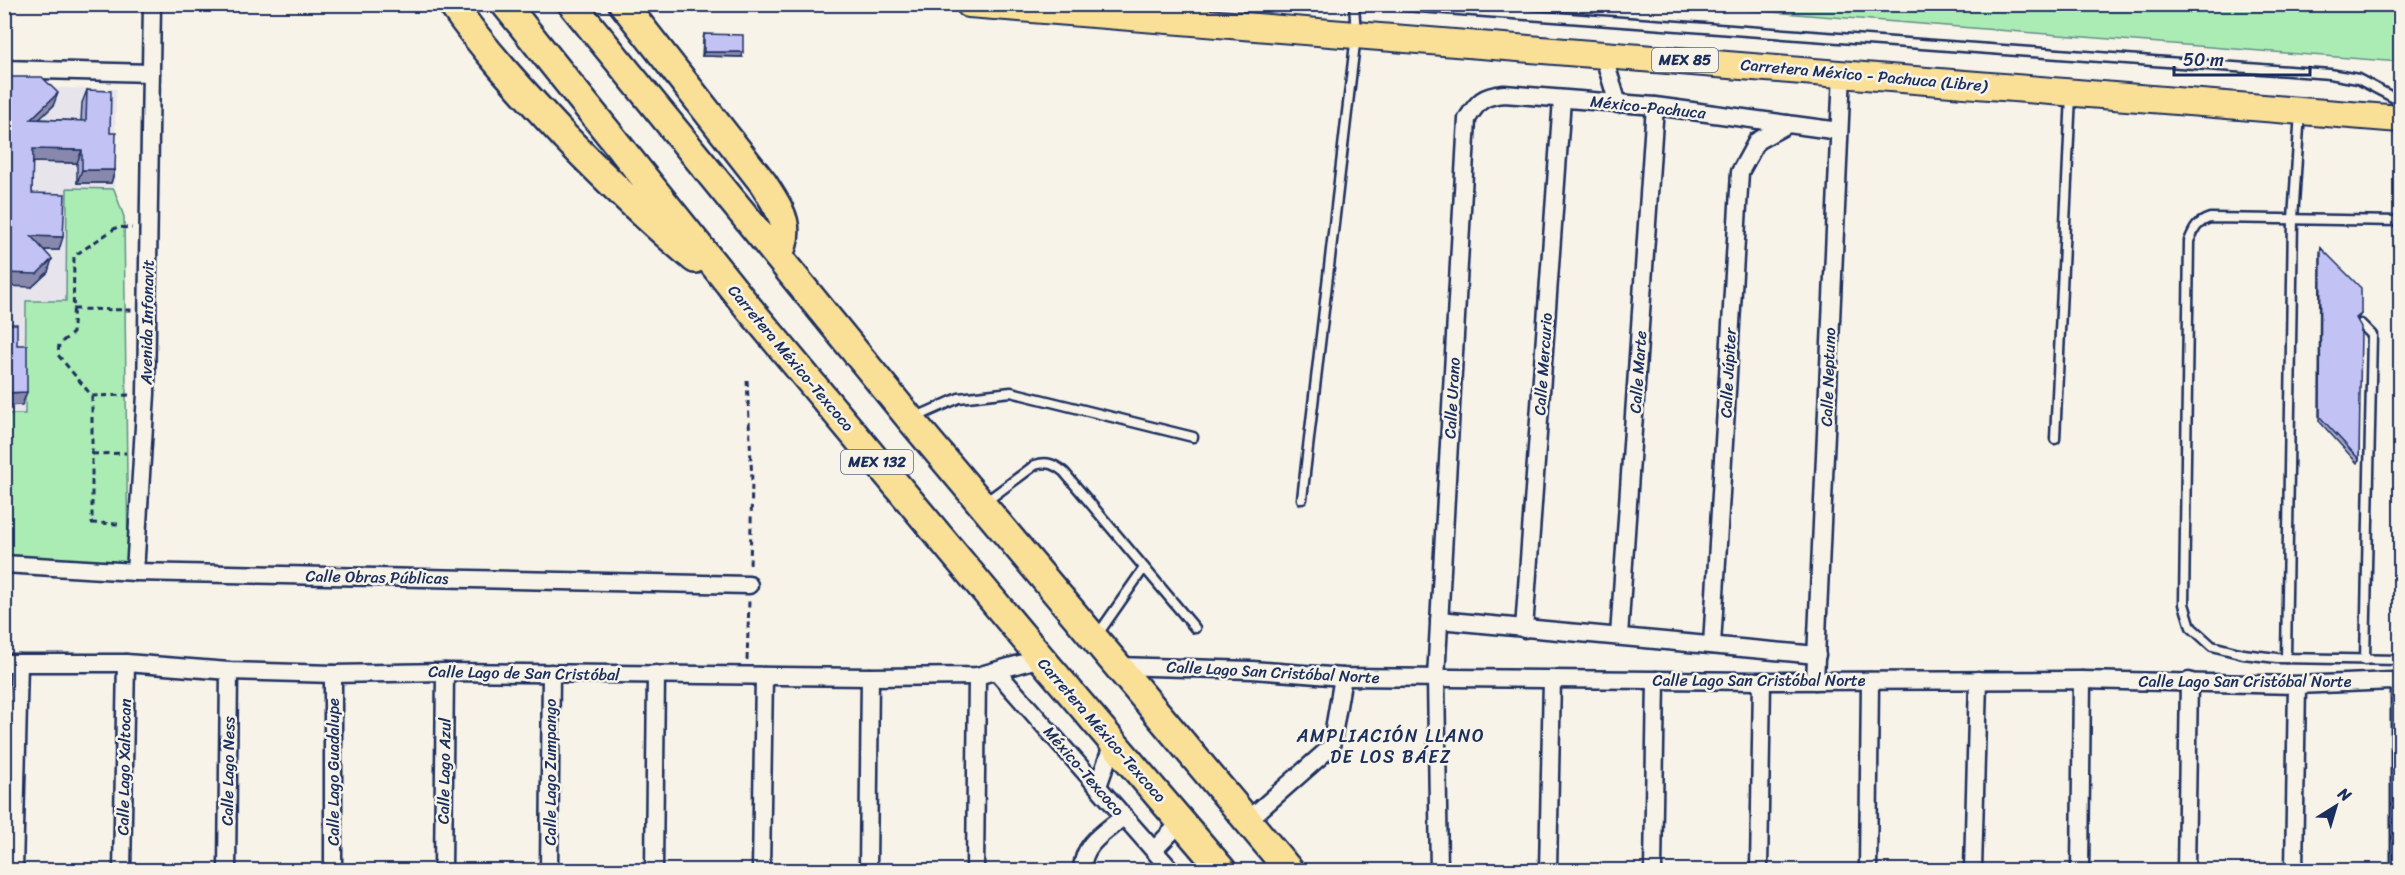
<svg xmlns="http://www.w3.org/2000/svg" width="2405" height="875" viewBox="0 0 2405 875" font-family="Sriracha,sans-serif">
	<style>
		.built { fill: #e7e4ec }
		.green { fill: #abecb4; stroke: #638e89; stroke-width: 1.5 }
		.lines { fill: none; stroke-linecap: round; stroke-linejoin: round }
		.service-casing { stroke: #1b2f5e; stroke-width: 13 }
		.minor-casing { stroke: #1b2f5e; stroke-width: 21 }
		.primary-casing { stroke: #1b2f5e; stroke-width: 30 }
		.trunk-casing { stroke: #1b2f5e; stroke-width: 32 }
		.path { stroke: #1b2f5e; stroke-width: 3; stroke-dasharray: 6 4.5; stroke-linecap: butt }
		.service { stroke: #f7f3e8; stroke-width: 8 }
		.minor { stroke: #f7f3e8; stroke-width: 16 }
		.primary { stroke: #fadf96; stroke-width: 26 }
		.trunk { stroke: #fadf96; stroke-width: 27 }
		.wall { fill: #a7a7d3; stroke: #1b2f5e; stroke-width: 1.5 }
		.shaded-wall { fill: #8888ac; stroke: #1b2f5e; stroke-width: 1.5 }
		.building { fill: #c2c2f5; stroke: #1b2f5e; stroke-width: 1.5 }
		.labels { text-anchor: middle; dominant-baseline: central; stroke-width: 5; stroke-linejoin: round; paint-order: stroke }
		.shield { fill: #f7f3e8; stroke: #5d6a87; stroke-width: 1.5 }
		.shield-label { font-size: 15px; font-weight: bold; fill: #1b2f5e }
		.street-label { font-size: 16px; fill: #1b2f5e; stroke: #f7f3e8 }
		.neighbourhood-label { font-size: 18px; letter-spacing: 1.5px; fill: #1b2f5e; stroke: #f7f3e8 }
	</style>
	<rect width="100%" height="100%" fill="#f7f3e8"/>
	<filter id="ink" filterUnits="userSpaceOnUse"><feTurbulence type="fractalNoise" baseFrequency=".0167" numOctaves="2"/><feDisplacementMap in="SourceGraphic" scale="12" xChannelSelector="R" yChannelSelector="G"/><feConvolveMatrix kernelMatrix="1 2 1 2 8 2 1 2 1" color-interpolation-filters="sRGB"/></filter>
	<g filter="url(#ink)">
		<path class="built" d="M5,87L116,89L114,189L67,188L66,301L26,302L25,414H5Z"/>
		<g class="green">
			<path d="M1747,4L2400,5V62L1746,10Z"/>
			<path d="M67,188L114,189L124,217L128,564L5,561V414H25L26,301H66Z"/>
		</g>
		<g class="lines">
			<g class="service-casing">
				<g id="service">
					<path d="M1378,4L2330,74L2358,79L2400,101"/>
					<path d="M2400,221L2210,218C2197,222 2194,229 2189,241L2184,604L2191,627L2212,646L2243,654L2277,658L2400,660"/>
					<path d="M2361,324L2372,335L2365,660"/>
					<path d="M914,418L959,398L1011,392L1193,437"/>
					<path d="M2055,439L2071,95"/>
					<path d="M1302,499L1356,35L1354,4"/>
					<path d="M984,503L1035,465C1047,461 1054,464 1064,472L1195,628"/>
					<path d="M1096,637L1144,568"/>
					<path d="M2286,658L2293,219L2300,112"/>
				</g>
			</g>
			<g class="minor-casing">
				<g id="minor">
					<path d="M1603,54L1618,104"/>
					<path d="M4,69L151,73"/>
					<path d="M4,564L135,572L749,585"/>
					<path d="M135,572L146,394L152,4"/>
					<path d="M1439,620L1817,655"/>
					<path d="M1524,629L1562,99"/>
					<path d="M1619,636L1655,106"/>
					<path d="M1712,645L1740,172L1757,141L1788,124"/>
					<path d="M4,663H126L229,671L333,674L445,672L870,677L977,676L1041,658"/>
					<path d="M1117,666L1252,670L1343,677L1762,681L2082,680L2297,685L2393,681L2400,686V870"/>
					<path d="M997,672L1171,870"/>
					<path d="M1815,681L1842,73"/>
					<path d="M1098,786L1113,743"/>
					<path d="M1247,821L1331,747L1343,677"/>
					<path d="M1154,850L1181,822"/>
					<path d="M14,870L19,663"/>
					<path d="M122,870L126,663"/>
					<path d="M227,870L229,671"/>
					<path d="M333,870V674"/>
					<path d="M443,870L445,672"/>
					<path d="M549,870L551,673"/>
					<path d="M654,870L656,674"/>
					<path d="M761,870L764,676"/>
					<path d="M868,870L870,677"/>
					<path d="M975,870L977,676"/>
					<path d="M1082,870C1083,843 1104,833 1123,817"/>
					<path d="M1439,870L1436,678L1467,119C1478,101 1483,96 1504,94L1655,106L1839,131"/>
					<path d="M1548,870L1552,679"/>
					<path d="M1653,870L1656,680"/>
					<path d="M1759,870L1762,681"/>
					<path d="M1868,870L1870,681"/>
					<path d="M1973,870L1978,680"/>
					<path d="M2080,870L2082,680"/>
					<path d="M2186,870L2189,681"/>
					<path d="M2294,870L2297,685"/>
				</g>
			</g>
			<g class="primary-casing">
				<path id="primary" d="M969,4L2400,119"/>
			</g>
			<g class="trunk-casing">
				<g id="trunk">
					<path d="M452,4C486,53 525,94 565,137C607,180 649,221 695,259"/>
					<path d="M505,4L747,306L1041,658L1222,870"/>
					<path d="M572,4L911,420L1289,870"/>
					<path d="M623,4L763,183C779,209 794,226 778,256"/>
				</g>
			</g>
			<g class="path">
				<path d="M73,309L132,310"/>
				<path d="M747,380L752,481L750,567"/>
				<path d="M129,395L92,396L58,355L59,344L73,333L74,256L117,227L132,228"/>
				<path d="M92,396V523L120,524"/>
				<path d="M92,454L126,453"/>
				<path d="M747,660L749,601"/>
			</g>
			<use href="#service" class="service"/>
			<use href="#minor" class="minor"/>
			<use href="#primary" class="primary"/>
			<use href="#trunk" class="trunk"/>
		</g>
		<g class="wall">
			<path d="M704,34L742,57L702,56L703,39Z"/>
			<path d="M4,77L53,106L39,119L81,121L82,103L87,90L110,133L115,170L111,183H77V163L32,162V193L59,250H44L48,272L32,287Z"/>
			<path d="M2321,248L2361,314L2357,320L2359,459L2357,463L2319,421L2320,252Z"/>
		</g>
		<g class="shaded-wall">
			<path d="M704,52H743L742,57L702,56Z"/>
			<path d="M58,93L53,106L26,132L31,119Z"/>
			<path d="M33,149L82,150L77,163L28,162Z"/>
			<path d="M82,170H115L111,183H77Z"/>
			<path d="M31,236L63,237L59,250H27Z"/>
			<path d="M52,259L48,272L32,287L4,286V273Z"/>
			<path d="M27,392L22,405L4,406V393Z"/>
		</g>
		<g class="building">
			<path d="M704,34L743,35V52H704Z"/>
			<path d="M4,77H42L58,93L31,119L86,121L87,90L111,91L110,133H116L115,170H82V150L33,149L32,193L65,194L63,237L31,236L52,259L37,274L4,273Z"/>
			<path d="M2321,248L2361,288V314L2356,318L2361,327L2359,459L2320,417Z"/>
			<path d="M4,324H17V345H27V392L4,393Z"/>
		</g>
	</g>
	<g class="labels">
		<g class="shield">
			<rect x="1652" y="48" width="66" height="24" rx="4.5"/>
			<rect x="841" y="450" width="72" height="24" rx="4.5"/>
		</g>
		<g class="shield-label">
			<text x="1685" y="60">MEX 85</text>
			<text x="877" y="462">MEX 132</text>
		</g>
		<g class="street-label">
			<text transform="translate(1864 75) rotate(5)">Carretera México - Pachuca (Libre)</text>
			<text transform="translate(1648 107) rotate(6)">México-Pachuca</text>
			<text transform="translate(147 322) rotate(-89)">Avenida Infonavit</text>
			<text transform="translate(791 358) rotate(50)">Carretera México-Texcoco</text>
			<text transform="translate(1543 364) rotate(-86)">Calle Mercurio</text>
			<text transform="translate(1638 372) rotate(-86)">Calle Marte</text>
			<text transform="translate(1728 373) rotate(-87)">Calle Júpiter</text>
			<text transform="translate(1828 377) rotate(-88)">Calle Neptuno</text>
			<text transform="translate(1452 398) rotate(-87)">Calle Urano</text>
			<text transform="translate(377 577) rotate(1)">Calle Obras Públicas</text>
			<text transform="translate(1273 672) rotate(3)">Calle Lago San Cristóbal Norte</text>
			<text transform="translate(524 673) rotate(1)">Calle Lago de San Cristóbal</text>
			<text x="1759" y="680">Calle Lago San Cristóbal Norte</text>
			<text x="2245" y="681">Calle Lago San Cristóbal Norte</text>
			<text transform="translate(1102 730) rotate(49)">Carretera México-Texcoco</text>
			<text transform="translate(124 767) rotate(-89)">Calle Lago Xaltocan</text>
			<text transform="translate(228 771) rotate(-89)">Calle Lago Ness</text>
			<text transform="translate(444 771) rotate(-89)">Calle Lago Azul</text>
			<text transform="translate(1084 771) rotate(49)">México-Texcoco</text>
			<text transform="translate(333 772) rotate(-90)">Calle Lago Guadalupe</text>
			<text transform="translate(550 772) rotate(-90)">Calle Lago Zumpango</text>
		</g>
		<g class="neighbourhood-label">
			<text x="1391" y="736">AMPLIACIÓN LLANO<tspan x="1391" dy="21">DE LOS BÁEZ</tspan></text>
		</g>
	</g>
	<rect width="2405" height="875" fill="none" stroke="#f7f3e8" stroke-width="24"/>
	<rect x="12" y="12" width="2381" height="851" fill="none" stroke="#1b2f5e" stroke-width="2" filter="url(#ink)"/>
	<g transform="translate(2336 806) rotate(37)" stroke="#f7f3e8" stroke-width="4.5" paint-order="stroke">
	<path d="M0-4.5L10 22L0 15L-10 22Z" fill="#1b2f5e"/>
	<text y="-9" font-size="16" font-weight="bold" text-anchor="middle" fill="#1b2f5e">N</text>
	</g>
	<path d="M2174 66v9h136v-9" fill="none" stroke="#1b2f5e" stroke-width="3"/>
	<text x="2183" y="66" font-size="18" fill="#1b2f5e" stroke="#f7f3e8" stroke-width="4.5" paint-order="stroke">50 m</text>
</svg>
